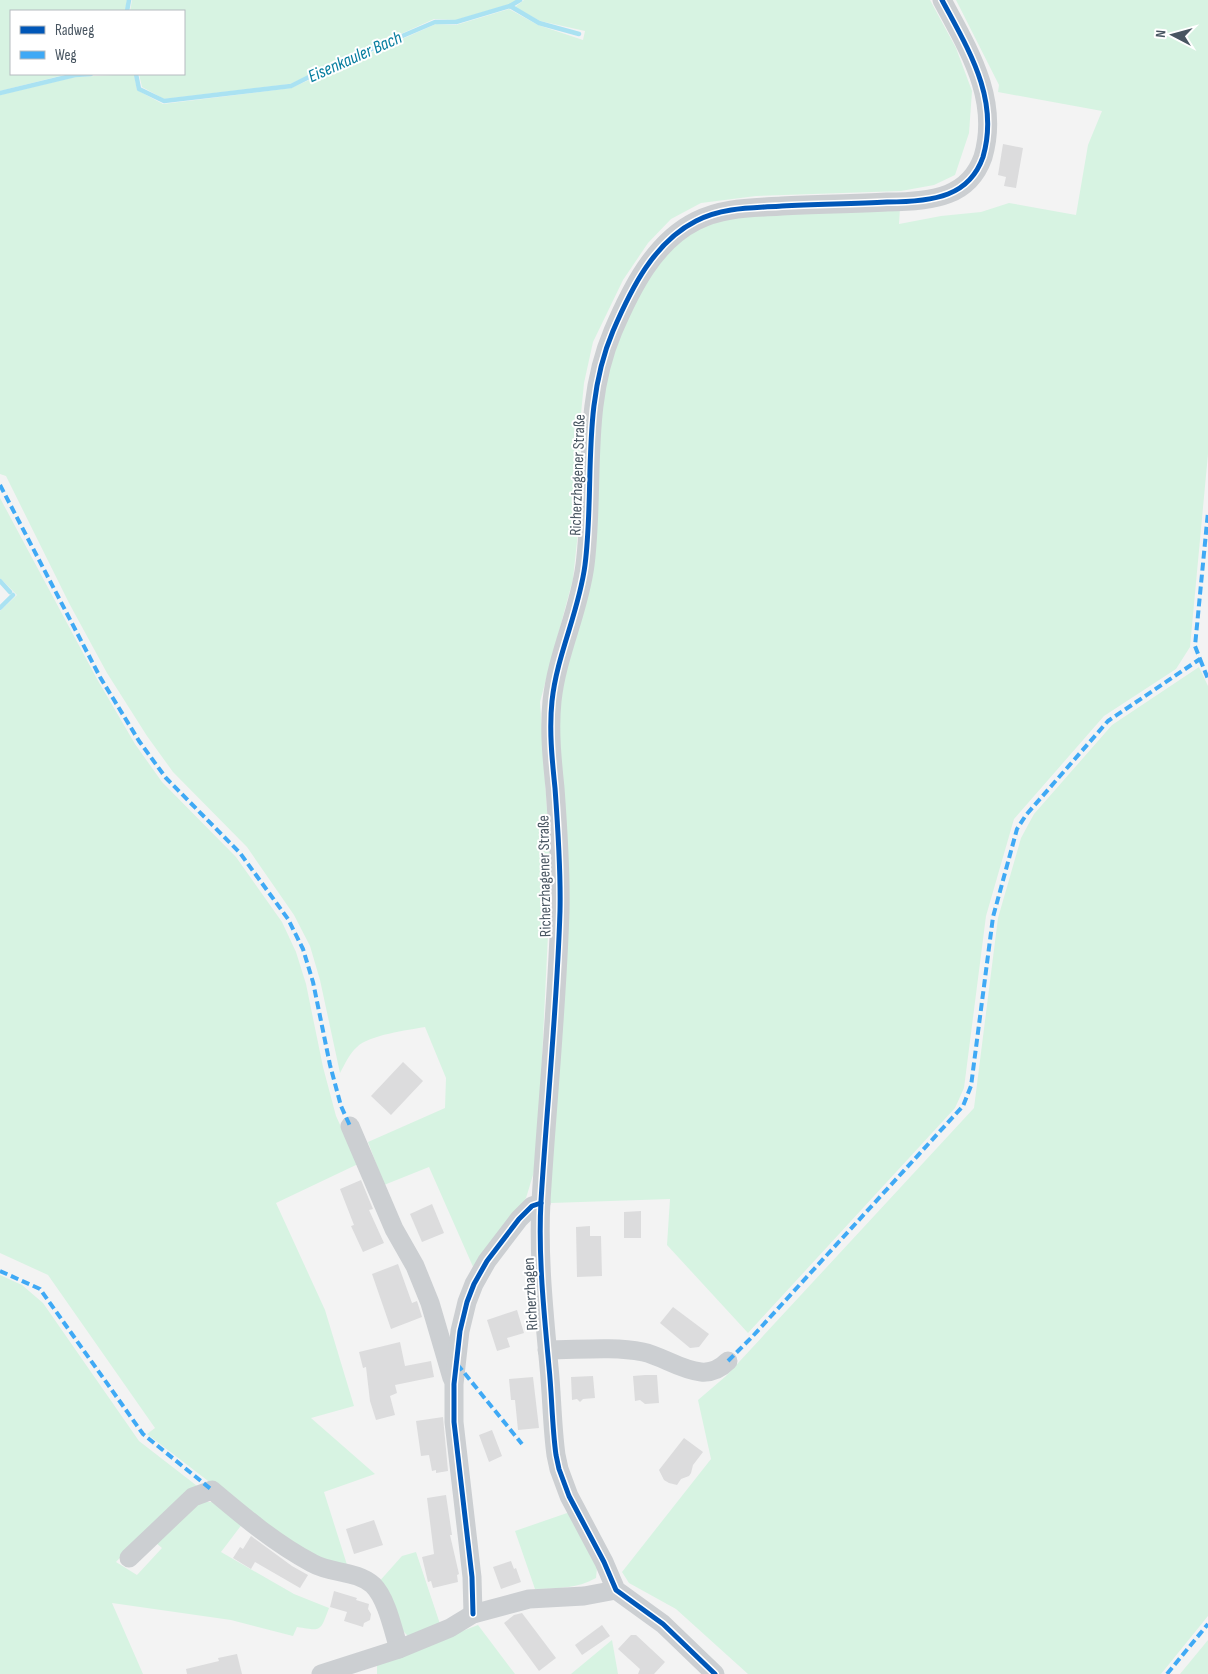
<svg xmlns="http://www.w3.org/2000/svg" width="1208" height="1674" viewBox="0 0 1208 1674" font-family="'Sofia Sans Condensed',sans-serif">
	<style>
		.green { fill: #d7f3e2 }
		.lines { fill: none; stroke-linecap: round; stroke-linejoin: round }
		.stream { stroke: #aae2f2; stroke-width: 4.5 }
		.building { fill: #dcdcdd }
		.minor { stroke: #cccfd2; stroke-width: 19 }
		.quiet { stroke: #3fa9f5; stroke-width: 4; stroke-dasharray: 8 4; stroke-linecap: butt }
		.cycleway-casing { stroke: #fff; stroke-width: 8 }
		.cycleway { stroke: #0057b8; stroke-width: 5 }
		.labels { text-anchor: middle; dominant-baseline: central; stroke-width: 4; stroke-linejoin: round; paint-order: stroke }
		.street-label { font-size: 16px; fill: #485561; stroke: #fff }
		.water-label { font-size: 18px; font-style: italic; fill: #067d9f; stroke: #fff }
	</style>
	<rect width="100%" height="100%" fill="#f3f3f3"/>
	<g class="green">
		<path d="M0,0H127L125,11H11V74H68L0,91Z"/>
		<path d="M132,0H516L513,3L456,20L434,19L290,84L164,99L142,87L139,74H184V11H130Z"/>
		<path d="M524,0H930L956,48L972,91L969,133L955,175L934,185L901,191L756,196L701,203L671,219L648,243L623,280L593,342L584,383L580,424L578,532L573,579L540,702L551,872L537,1162L526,1198L474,1269L429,1167L384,1185L368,1142L445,1108L446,1078L425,1027C408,1030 369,1035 357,1047C349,1054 345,1064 340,1073L320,980L310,946L294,915L247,847L173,772L147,736L107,673L69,603L6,476L0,474V95L75,77L134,74L137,90L163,104L291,88L436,24L456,25L509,9L538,25L583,40L585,31L540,21L515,7Z"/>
		<path d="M956,0H1208V454L1190,647L1176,669L1104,716L1014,819L986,916L964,1088L955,1108L748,1333L667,1245L670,1199L551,1203L548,1198L556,739L597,426L607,361L652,268L689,233L731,216L900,208L899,224L941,216L981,212L1009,203L1076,215L1088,145L1102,111L998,92L999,85Z"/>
		<path d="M0,498L97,679L135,744L162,782L236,857L282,922L296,952L306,984L323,1067L336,1116L358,1164L276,1203L325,1310L354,1406L311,1418L375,1474L324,1492L348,1568L302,1553L147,1434L155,1428L48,1275L0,1253V611L17,595L0,578Z"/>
		<path d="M1199,667L1208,686V1616L1161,1674H748L676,1609L629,1583L622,1572L711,1459L698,1400L726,1376L974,1108L998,918L1021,838L1034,814L1112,725Z"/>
		<path d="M0,1275L22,1285L43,1303L139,1441L201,1489L139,1537L116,1562L137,1575L162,1548L155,1542L199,1502H218L243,1523L221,1552L294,1594L329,1608C320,1632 322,1631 297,1627L293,1636L231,1620L112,1603L143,1674H0Z"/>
		<path d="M570,1512L597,1568L596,1578C577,1589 557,1588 535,1589L515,1531Z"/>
		<path d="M416,1552L440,1624L408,1636L398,1626L377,1584L402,1556Z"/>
		<path d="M478,1625L515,1674H377V1664Z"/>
		<path d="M612,1640L618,1674H571Z"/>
		<path d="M1208,1640V1674H1180Z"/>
	</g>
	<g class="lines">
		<g class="stream">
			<path d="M510,6L520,0"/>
			<path d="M127,11L129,0"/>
			<path d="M136,74L139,89L164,101L291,86L325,69L435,22H456L510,6L539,23L579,34"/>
			<path d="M0,93L75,75L91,74"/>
			<path d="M0,581L10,592"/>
			<path d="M0,608L13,595"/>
		</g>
	</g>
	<g class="building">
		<path d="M1003,144L1023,148L1016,188L1004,186L1006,177L998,175Z"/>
		<path d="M403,1062L423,1081L391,1115L371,1096Z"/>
		<path d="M361,1180L373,1209L369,1210L384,1243L363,1252L351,1226L354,1225L340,1189Z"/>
		<path d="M432,1204L444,1233L422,1242L410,1214Z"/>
		<path d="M641,1211V1238H624V1212Z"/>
		<path d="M590,1226V1236H601L602,1276L577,1277L576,1227Z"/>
		<path d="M398,1264L412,1303L417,1301L422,1317L391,1329L372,1274Z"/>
		<path d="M673,1307L709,1334L699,1347L690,1348L660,1323Z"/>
		<path d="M517,1310L524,1333L507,1338L510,1347L497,1351L487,1320Z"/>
		<path d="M400,1342L405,1366L431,1361L434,1377L395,1385L397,1393L390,1396L395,1415L376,1420L370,1401L366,1367L363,1368L359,1352Z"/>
		<path d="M645,1375H657L659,1403L645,1404L640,1400L635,1401L633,1376Z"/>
		<path d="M593,1376L595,1398L583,1399L580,1402L577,1399L572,1400L571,1377Z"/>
		<path d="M533,1377L539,1428L518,1430L515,1400H511L509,1379Z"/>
		<path d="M443,1417L448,1471L436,1473V1470L432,1471L429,1455L421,1456L416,1421Z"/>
		<path d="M492,1430L502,1456L489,1462L479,1435Z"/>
		<path d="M684,1438L703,1452L693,1465L691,1473L689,1476L681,1479L677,1485L669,1483L664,1480L659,1470Z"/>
		<path d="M446,1495L452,1535H450L459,1574L457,1575L458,1582L433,1588L431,1581L428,1582L422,1557L434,1554L427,1498Z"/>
		<path d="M374,1520L383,1545L354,1554L346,1529Z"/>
		<path d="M251,1536L292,1566L308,1575L300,1588L255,1562L251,1569L233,1558L240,1547L243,1549Z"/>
		<path d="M511,1561L514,1569L516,1568L521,1582L501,1589L493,1567Z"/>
		<path d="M334,1591L357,1598L356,1600L369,1604L368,1609L371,1614L370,1620L364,1623L363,1627L344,1621L347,1612L330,1607Z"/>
		<path d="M522,1613L556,1658L539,1671L504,1623L514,1615Z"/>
		<path d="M602,1625L610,1636L582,1655L575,1645Z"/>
		<path d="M631,1635H636L665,1662L654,1674H638L640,1669L618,1649Z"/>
		<path d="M237,1654L242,1674H187L186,1669L219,1661L218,1658Z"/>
	</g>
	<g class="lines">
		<g class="minor">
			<path d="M350,1126L394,1229L415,1266L430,1303L452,1378"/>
			<path d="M547,1350C579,1350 612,1346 643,1352C662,1356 680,1370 701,1372C712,1373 720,1369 728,1361"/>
			<path d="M129,1558L193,1497L212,1490C244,1517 276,1544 312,1563C331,1574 356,1570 373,1585C387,1599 393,1630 399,1649"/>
			<path d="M473,1614L472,1577L454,1422V1384L460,1331L467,1302L474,1284L487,1261L519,1219L532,1206L541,1203"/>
			<path d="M321,1674L399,1649L450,1628L473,1614L529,1599L584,1596L616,1590"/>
			<path d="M715,1674L663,1624L616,1590L604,1562L569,1496L559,1469L556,1455C552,1426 552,1396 549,1367C544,1312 538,1256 541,1201C547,1104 557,1008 560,911C561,870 558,829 555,788C552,759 549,730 552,701C557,654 579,612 585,565C595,486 581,406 613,331C631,289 654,242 696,221C723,207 753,208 782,206C817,204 852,204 887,202C907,202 930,201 948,194C966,187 977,174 983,157C1000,99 968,49 942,0"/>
		</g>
		<g class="quiet">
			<path d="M0,485L100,677L139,741L166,778L240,853L288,919L303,949L313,982L330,1065L341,1106L350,1126"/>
			<path d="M1200,659L1208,679"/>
			<path d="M0,1271L40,1289L143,1434L212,1490"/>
			<path d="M728,1361L752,1337L963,1106L971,1086L993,917L1017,829L1026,815L1108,721L1200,659L1195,646L1208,512"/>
			<path d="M457,1364L522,1444"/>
			<path d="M1167,1674L1208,1624"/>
		</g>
		<g class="cycleway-casing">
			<g id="cycleway">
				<path d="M473,1614L472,1577L454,1422V1384L460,1331L467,1302L474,1284L487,1261L519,1219L532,1206L541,1203"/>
				<path d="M715,1674L663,1624L616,1590L604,1562L569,1496L559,1469L556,1455C552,1426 552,1396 549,1367C544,1312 538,1256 541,1201C547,1104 557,1008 560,911C561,870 558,829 555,788C552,759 549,730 552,701C557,654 579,612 585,565C595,486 581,406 613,331C631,289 654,242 696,221C723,207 753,208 782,206C817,204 852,204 887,202C907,202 930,201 948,194C966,187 977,174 983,157C1000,99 968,49 942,0"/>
			</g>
		</g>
		<use href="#cycleway" class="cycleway"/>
	</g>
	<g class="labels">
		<g class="street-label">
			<text transform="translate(578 475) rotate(-88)">Richerzhagener Straße</text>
			<text transform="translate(545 876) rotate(-91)">Richerzhagener Straße</text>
			<text transform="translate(531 1294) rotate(-93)">Richerzhagen</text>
		</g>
		<g class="water-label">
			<text transform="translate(355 57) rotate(-24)">Eisenkauler Bach</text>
		</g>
	</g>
	<rect x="10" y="10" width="175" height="65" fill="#ffffff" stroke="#b6bbc0"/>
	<rect x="20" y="26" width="25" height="8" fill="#0057b8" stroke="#b6bbc0"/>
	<text x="55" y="35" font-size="15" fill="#485561">Radweg</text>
	<rect x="20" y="51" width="25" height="8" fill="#3fa9f5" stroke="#b6bbc0"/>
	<text x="55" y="60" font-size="15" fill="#485561">Weg</text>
	<g transform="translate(1173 35) rotate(276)" stroke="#ffffff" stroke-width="4" paint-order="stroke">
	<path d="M0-4L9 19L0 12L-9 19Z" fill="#485561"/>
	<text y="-8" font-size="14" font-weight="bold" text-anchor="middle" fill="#485561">N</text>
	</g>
</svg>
